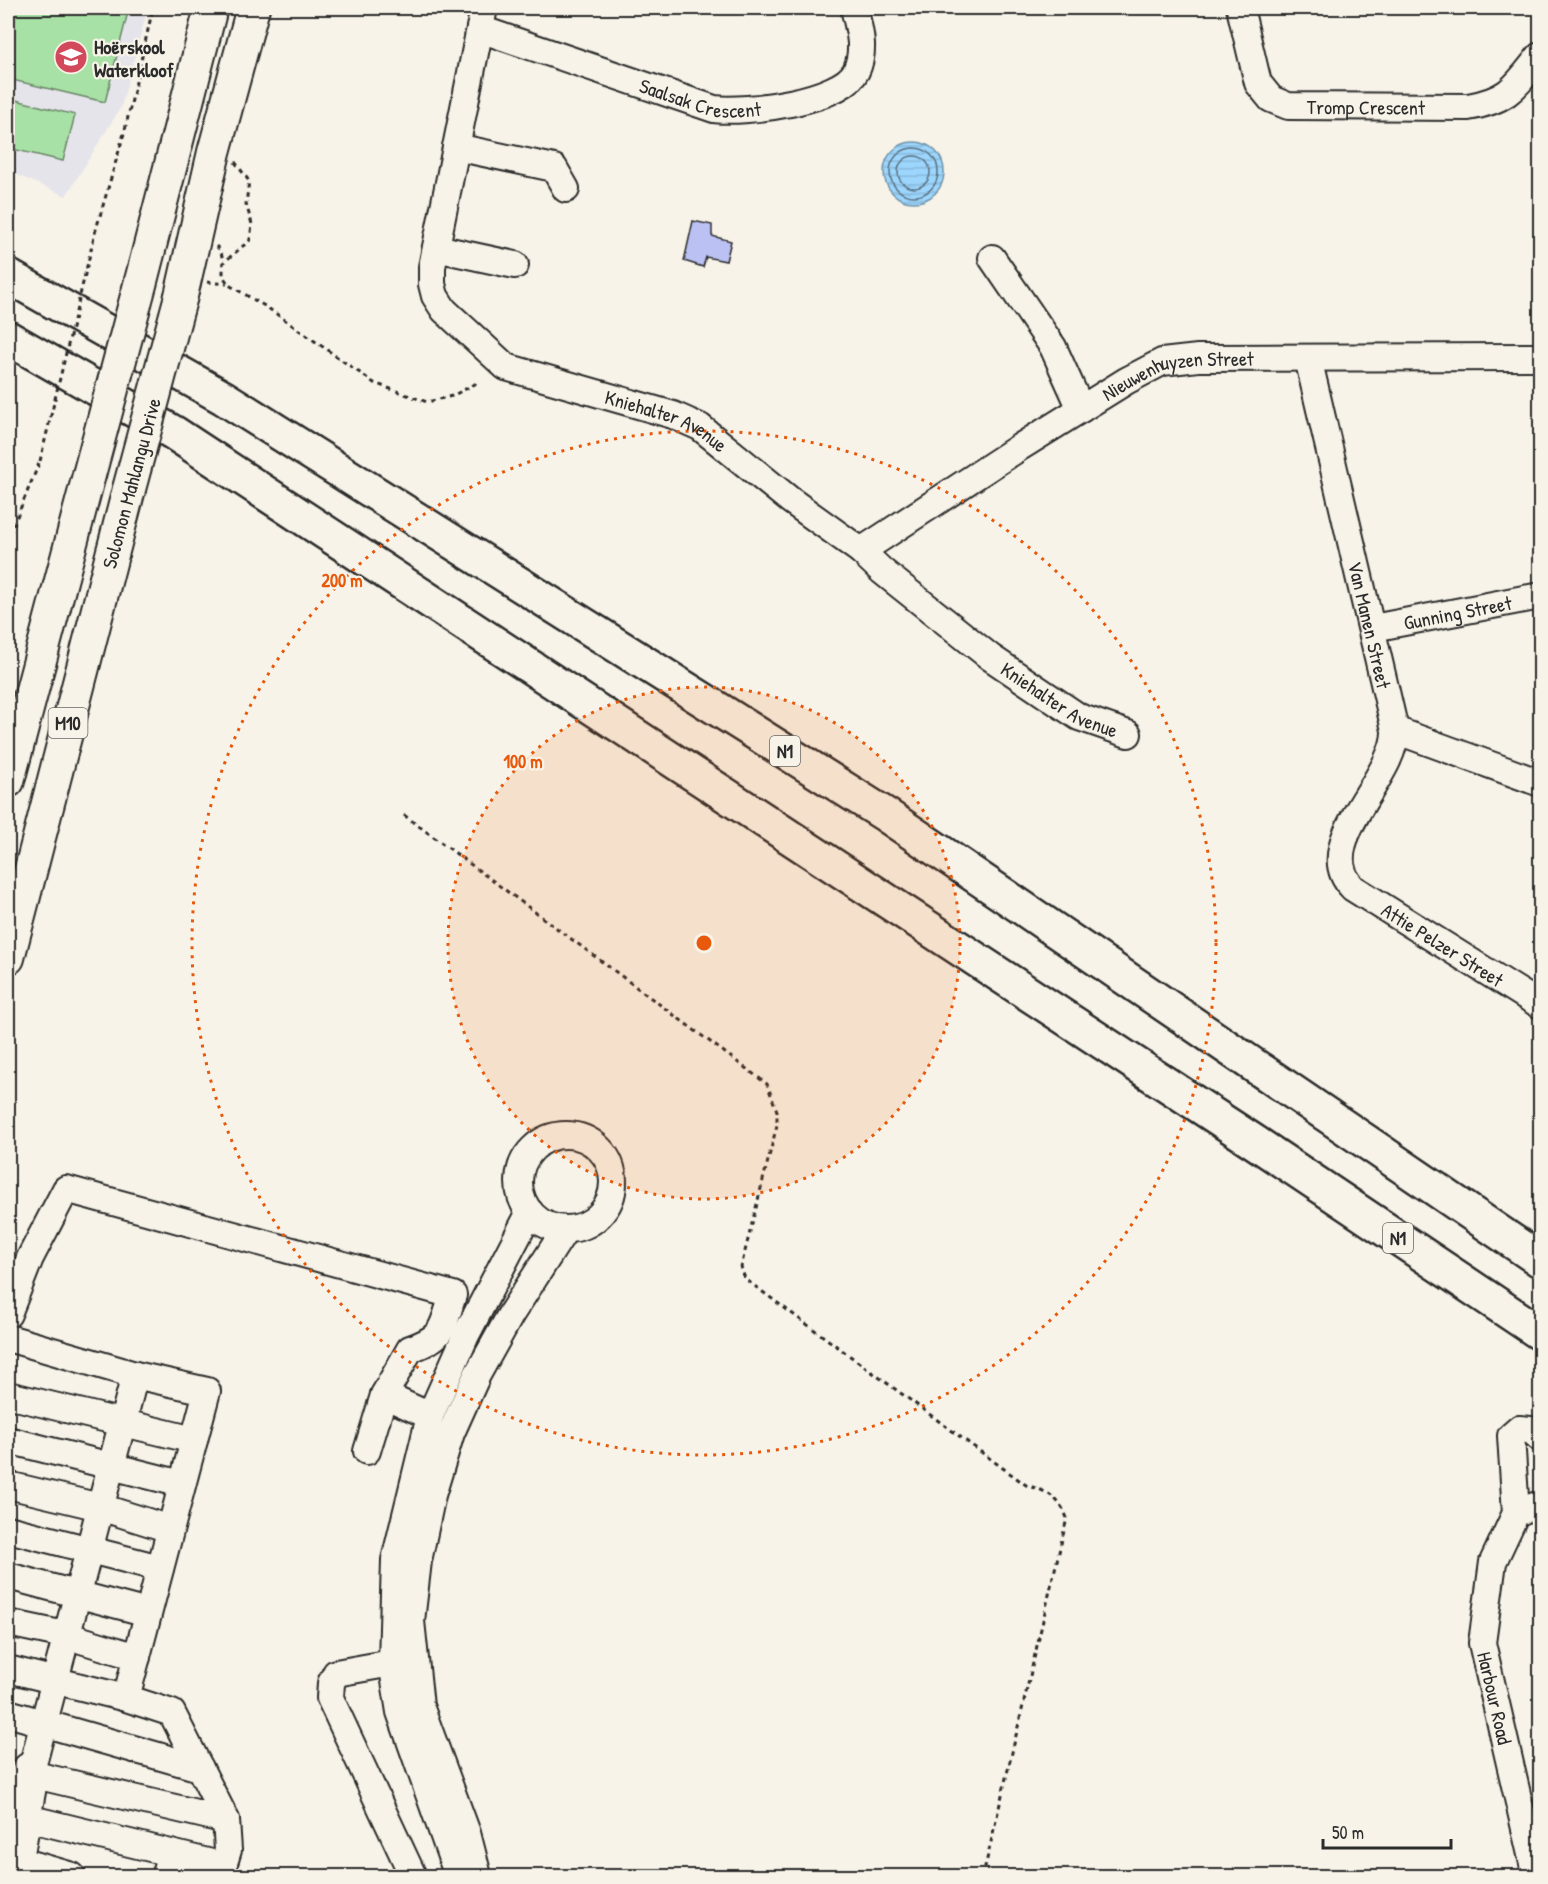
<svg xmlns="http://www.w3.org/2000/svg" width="1548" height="1884" viewBox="0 0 1548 1884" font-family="'Patrick Hand',sans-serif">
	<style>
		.built { fill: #e5e4eb }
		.grass { fill: #a8e1a5; stroke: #6a8668; stroke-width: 1.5 }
		.water { fill: url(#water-rules); stroke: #6f92a9; stroke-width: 1.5 }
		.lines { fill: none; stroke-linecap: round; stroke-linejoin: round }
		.shore { stroke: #596f7f; stroke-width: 1.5 }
		.building { fill: #bbc1f3; stroke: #2b2b2b; stroke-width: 1.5 }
		.minor-casing { stroke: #2b2b2b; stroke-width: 30 }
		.major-casing { stroke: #2b2b2b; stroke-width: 36 }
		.highway-casing { stroke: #2b2b2b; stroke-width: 38 }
		.path { stroke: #2b2b2b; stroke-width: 3; stroke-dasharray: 4.5 4.5; stroke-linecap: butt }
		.minor { stroke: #f7f3e8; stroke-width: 26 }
		.major { stroke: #f7f3e8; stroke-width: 32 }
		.highway { stroke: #f7f3e8; stroke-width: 33 }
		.major-bridge-casing { stroke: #2b2b2b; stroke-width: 36; stroke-linecap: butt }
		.path-bridge { stroke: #2b2b2b; stroke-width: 3; stroke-dasharray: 4.5 4.5; stroke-linecap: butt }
		.major-bridge { stroke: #f7f3e8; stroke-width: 32 }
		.ring { fill: none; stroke: #e8590c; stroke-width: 3; stroke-dasharray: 3 6 }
		.labels { text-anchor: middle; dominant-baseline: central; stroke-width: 4.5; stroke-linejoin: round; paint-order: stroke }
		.shield { fill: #f7f3e8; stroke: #686764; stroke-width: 1.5 }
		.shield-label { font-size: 18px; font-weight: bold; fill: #2b2b2b }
		.poi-label { font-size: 20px; font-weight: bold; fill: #2b2b2b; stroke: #f7f3e8; text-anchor: start }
		.street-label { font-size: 20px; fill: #2b2b2b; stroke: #f7f3e8 }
		.centre { fill: #e8590c; stroke: #f7f3e8; stroke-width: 3 }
		.ring-label { font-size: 18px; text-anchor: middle; font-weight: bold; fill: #e8590c; stroke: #f7f3e8; stroke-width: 4.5; stroke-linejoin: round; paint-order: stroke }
	</style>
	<defs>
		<pattern id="water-rules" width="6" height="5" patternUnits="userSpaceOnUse" patternTransform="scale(1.5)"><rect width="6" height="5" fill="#9dd6fd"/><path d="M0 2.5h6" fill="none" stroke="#87b8d9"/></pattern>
	</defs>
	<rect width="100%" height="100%" fill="#f7f3e8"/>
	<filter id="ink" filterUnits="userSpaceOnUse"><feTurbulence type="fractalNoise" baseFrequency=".0167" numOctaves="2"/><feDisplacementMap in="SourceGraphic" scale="12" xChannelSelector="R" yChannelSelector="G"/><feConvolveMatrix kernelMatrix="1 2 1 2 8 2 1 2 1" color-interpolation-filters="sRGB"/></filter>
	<g filter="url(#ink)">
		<path class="built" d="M8,8H148L121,107L66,196L8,171Z"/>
		<g class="grass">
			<path d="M8,8H129L105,102L8,79Z"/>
			<path d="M8,98L75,115L63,161L8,148Z"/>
		</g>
		<circle class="water" cx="914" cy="172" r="30"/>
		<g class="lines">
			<g class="shore">
				<circle cx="914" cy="172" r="24"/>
				<circle cx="914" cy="172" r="16"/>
			</g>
		</g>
		<path class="building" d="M693,221L712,225V236L731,241L726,261L706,257L703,267L684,261Z"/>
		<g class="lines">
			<g class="minor-casing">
				<g id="minor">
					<path id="s1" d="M484,8L432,267V284L435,296L444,310L506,367L673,415L700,427L790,500L861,551L882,571L990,657L1079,717L1128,734"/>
					<path id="s2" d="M1240,8L1258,83L1271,99L1288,106L1468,107C1509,100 1515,87 1540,56"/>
					<path id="s3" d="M480,29L714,109C746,113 841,101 856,71C866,50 859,28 854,8"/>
					<path d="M456,147L554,168L566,189"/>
					<path d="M436,248L515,265"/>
					<path d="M992,258L1053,347L1081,409"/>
					<path id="s4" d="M1308,358L1395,730C1397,778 1309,844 1353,888L1540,1005"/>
					<path id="s5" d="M861,551L1020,447L1126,381L1162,362L1198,358L1540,357"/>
					<path id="s6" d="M1373,628L1540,596"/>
					<path d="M1395,730L1540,783"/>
					<circle cx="566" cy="1182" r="47"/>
					<path d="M8,1314L30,1258L66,1189L453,1295C442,1328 445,1337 410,1349L384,1395"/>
					<path d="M8,1338L135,1375L207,1391L126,1698L172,1713L226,1820L228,1850L220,1876"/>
					<path d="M8,1395L194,1440"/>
					<path d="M8,1440L182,1484"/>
					<path d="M367,1451L384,1395L430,1416"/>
					<path d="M8,1485L100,1507L170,1529"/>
					<path d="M1516,1513L1511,1436L1519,1429L1531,1430L1540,1438"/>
					<path d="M8,1529L160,1568"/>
					<path d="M8,1576L148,1613"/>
					<path d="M8,1623L65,1635L137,1657"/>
					<path d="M392,1663L336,1673L331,1683L330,1698L413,1876"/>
					<path d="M8,1669L126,1698"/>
					<path d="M8,1713L200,1768"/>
					<path d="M33,1764L135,1375"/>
					<path d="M35,1775L226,1820"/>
					<path d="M27,1818L224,1866"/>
					<path d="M8,1848L24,1775L27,1767L33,1764L35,1775L21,1853L24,1862L72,1876"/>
					<path d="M165,1876L170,1853"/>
					<path d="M458,1876L400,1712L392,1662L395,1560L430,1416L466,1335L530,1212"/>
					<path d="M478,1876L467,1833L420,1706L411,1621L418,1561L432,1495L451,1433L477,1375L511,1314L565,1230"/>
					<path d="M1536,1876L1482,1643L1493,1562L1516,1513L1540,1504"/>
				</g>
			</g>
			<g class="major-casing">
				<g id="major">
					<path d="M141,281L211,8"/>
					<path d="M181,296L214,152L253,8"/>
					<path d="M8,781L89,475"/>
					<path d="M8,958L129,489"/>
				</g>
			</g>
			<g class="highway-casing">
				<g id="highway">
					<path d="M8,276L224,398L886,815L1540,1260"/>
					<path d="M8,338L174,433L1256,1143L1540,1333"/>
				</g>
			</g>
			<g class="path">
				<path d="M235,162L249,181L246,204L252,224L250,240L223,263V276L229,285L268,308L374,383L427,402L452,396L475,384L477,379"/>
				<path d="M95,233L125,130L153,8"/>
				<path d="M216,246L221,251L223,263"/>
				<path d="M207,282L227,284"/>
				<path d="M8,532L11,531L40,461"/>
				<path d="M404,815L767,1084L777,1111V1125L741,1267L745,1279L1026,1485C1047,1491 1059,1497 1067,1518L983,1876"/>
			</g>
			<use href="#minor" class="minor"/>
			<use href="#major" class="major"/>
			<use href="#highway" class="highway"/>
			<g class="major-bridge-casing">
				<g id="major-bridge">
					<path d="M89,475L141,281"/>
					<path d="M129,489L181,296"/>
				</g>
			</g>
			<path class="path-bridge" d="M40,461L95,233"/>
			<use href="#major-bridge" class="major-bridge"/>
		</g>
	</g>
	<circle cx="704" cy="943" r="256" fill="#e8590c" fill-opacity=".12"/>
	<g class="ring">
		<circle cx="704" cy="943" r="256"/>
		<circle cx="704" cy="943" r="512"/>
	</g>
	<defs>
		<g id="school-disc" transform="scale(1.725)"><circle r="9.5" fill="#d1495b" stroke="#f7f3e8"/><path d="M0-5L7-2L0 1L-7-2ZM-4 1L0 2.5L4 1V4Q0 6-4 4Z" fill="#fff"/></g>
	</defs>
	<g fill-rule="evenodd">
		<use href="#school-disc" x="71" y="57"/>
	</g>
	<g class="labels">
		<g class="shield">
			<rect x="48.5" y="708" width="39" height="30" rx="4.5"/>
			<rect x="770" y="736" width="30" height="30" rx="4.5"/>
			<rect x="1383" y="1223" width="30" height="30" rx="4.5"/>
		</g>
		<g class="shield-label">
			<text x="68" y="723">M10</text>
			<text x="785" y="751">N1</text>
			<text x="1398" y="1238">N1</text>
		</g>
		<g class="poi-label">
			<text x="94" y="46">Hoërskool<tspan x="94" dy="23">Waterkloof</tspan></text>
		</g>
		<g class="street-label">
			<text stroke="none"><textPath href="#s3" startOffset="232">Saalsak Crescent</textPath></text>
			<text stroke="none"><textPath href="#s2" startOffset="194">Tromp Crescent</textPath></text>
			<text stroke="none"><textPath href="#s5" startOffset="368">Nieuwenhuyzen Street</textPath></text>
			<text stroke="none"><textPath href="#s1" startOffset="564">Kniehalter Avenue</textPath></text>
			<text transform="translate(131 483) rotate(-75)">Solomon Mahlangu Drive</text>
			<text stroke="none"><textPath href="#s6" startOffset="86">Gunning Street</textPath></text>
			<text stroke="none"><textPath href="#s4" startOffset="274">Van Manen Street</textPath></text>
			<text stroke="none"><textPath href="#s1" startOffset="1050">Kniehalter Avenue</textPath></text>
			<text stroke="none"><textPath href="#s4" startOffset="662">Attie Pelzer Street</textPath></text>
			<text transform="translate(1495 1698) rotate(77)">Harbour Road</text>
		</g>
	</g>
	<circle cx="704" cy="943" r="9" class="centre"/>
	<g class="ring-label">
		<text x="342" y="587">200 m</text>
		<text x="523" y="768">100 m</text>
	</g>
	<rect width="1548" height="1884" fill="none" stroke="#f7f3e8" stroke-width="30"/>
	<rect x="15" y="15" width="1518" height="1854" fill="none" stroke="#2b2b2b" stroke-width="2" filter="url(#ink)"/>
	<path d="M1323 1839v9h128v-9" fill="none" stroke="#2b2b2b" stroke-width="3"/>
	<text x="1332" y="1839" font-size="18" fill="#2b2b2b" stroke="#f7f3e8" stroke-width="4.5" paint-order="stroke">50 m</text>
</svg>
